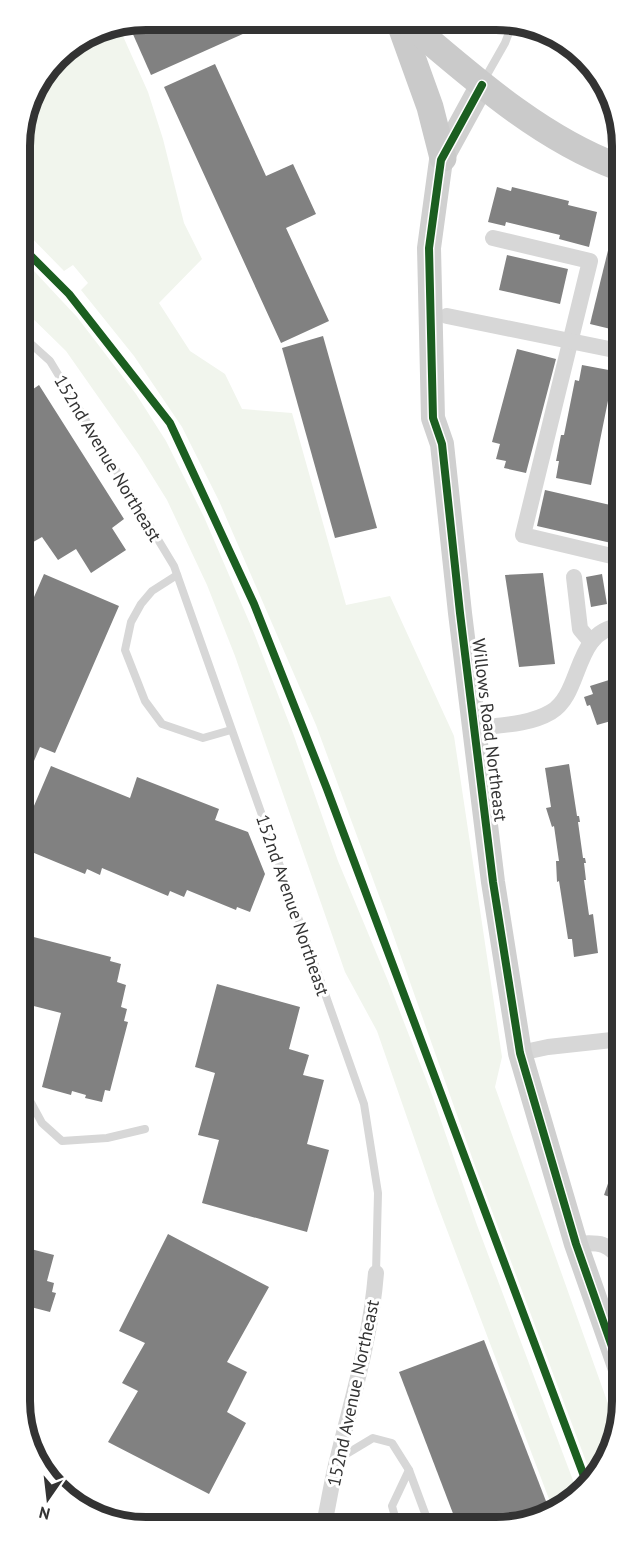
<svg xmlns="http://www.w3.org/2000/svg" width="642" height="1547" viewBox="0 0 642 1547" font-family="'PT Sans',sans-serif">
	<style>
		.green { fill: #f1f5ed }
		.building { fill: #818181 }
		.lines { fill: none; stroke-linecap: round; stroke-linejoin: round }
		.lane { stroke: #d7d7d7; stroke-width: 8 }
		.street { stroke: #d7d7d7; stroke-width: 16 }
		.secondary { stroke: #d0d0d0; stroke-width: 24 }
		.primary { stroke: #cacaca; stroke-width: 27 }
		.cycleway-casing { stroke: #fff; stroke-width: 11 }
		.cycleway { stroke: #1b5e20; stroke-width: 8 }
		.labels { text-anchor: middle; dominant-baseline: central; stroke-width: 6; stroke-linejoin: round; paint-order: stroke }
		.street-label { font-size: 18px; fill: #333; stroke: #fff }
		.rim { fill: none; stroke: #333; stroke-width: 8 }
	</style>
	<rect width="100%" height="100%" fill="#fff"/>
	<g class="green">
		<path d="M118,25L148,92L163,139L184,223L202,259L159,303L190,351L225,374L242,409L292,413L346,605L390,596L454,736L502,1057L495,1087L616,1426L596,1478L593,1480L474,1163L388,920L316,725L219,501L182,427L134,356L81,290L88,283L73,265L64,271L20,226C20,198 17,167 20,138C26,84 64,36 118,25Z"/>
		<path d="M20,256L77,317L136,394L166,441L204,517L254,633L293,733L338,861L388,981L431,1092L477,1225L577,1491L552,1507L436,1201L377,1031L345,972L235,656L207,585L167,500L139,455L66,351L20,306Z"/>
	</g>
	<g class="building">
		<path d="M146,20H239L245,33L151,75L128,23Z"/>
		<path d="M215,64L266,176L293,164L316,214L286,228L329,321L281,343L164,87Z"/>
		<path d="M497,187L511,191L512,187L569,201L568,205L597,212L589,247L559,239L560,235L506,222L505,226L488,222Z"/>
		<path d="M613,230L619,232V331L590,324Z"/>
		<path d="M507,255L568,269L560,304L499,290Z"/>
		<path d="M323,336L377,528L335,538L282,348Z"/>
		<path d="M517,349L556,359L526,473L504,468L506,461L496,459L500,444L492,442Z"/>
		<path d="M582,365L614,371L591,485L556,478L559,461H556L561,435H564L575,380L579,381Z"/>
		<path d="M39,385L124,519L112,528L126,550L91,573L76,549L58,560L42,537L28,545L21,536V386L26,394Z"/>
		<path d="M545,490L619,507L620,545L537,526Z"/>
		<path d="M543,573L555,664L519,667L505,575Z"/>
		<path d="M44,574L119,606L55,753L40,747L22,789L21,627Z"/>
		<path d="M602,574L607,604L591,607L586,577Z"/>
		<path d="M609,680L614,697L620,695V723L612,725L611,721L597,725L590,705L587,706L584,697L593,694L590,686Z"/>
		<path d="M569,764L577,816H579L580,822H578L583,858H585L586,863H584L586,880H584L589,915L593,914L598,953L574,957L572,939H568L559,881L557,882L556,861H559L554,826L552,827L546,808L551,807L545,768Z"/>
		<path d="M51,766L130,798L137,777L219,809L215,820L248,832L265,874L250,912L237,907L236,910L187,890L184,897L170,891L168,896L102,868L100,875L87,869L85,874L22,848V834Z"/>
		<path d="M22,934L111,957L110,961L121,964L117,982L126,985L121,1007L127,1009L124,1021L128,1022L110,1091L105,1090L102,1102L85,1098L86,1095L72,1091L71,1095L42,1087L61,1013L22,1003Z"/>
		<path d="M217,984L300,1007L289,1049L309,1055L303,1075L324,1080L307,1144L329,1150L307,1232L202,1203L219,1140L198,1135L215,1073L195,1067Z"/>
		<path d="M612,1172L622,1175V1201L604,1195Z"/>
		<path d="M168,1234L269,1287L227,1362L247,1372L227,1412L246,1423L209,1494L108,1442L138,1391L122,1383L145,1343L119,1331Z"/>
		<path d="M23,1247L54,1255L47,1281L54,1283L52,1292L56,1293L50,1312L23,1305Z"/>
		<path d="M484,1340L549,1509L528,1523L457,1524L399,1372Z"/>
	</g>
	<g class="lines">
		<g class="lane">
			<path d="M484,80L505,43L513,22"/>
			<path d="M20,334L50,361L174,566L364,1104L378,1193L376,1273"/>
			<path d="M177,575L152,591L141,604L131,622L125,650L145,701L162,724L203,738L231,730"/>
			<path d="M614,812L621,851"/>
			<path d="M23,1088L42,1123L62,1141L107,1138L145,1129"/>
			<path d="M338,1459L373,1438L392,1443L409,1470"/>
			<path d="M397,1524L392,1506L409,1470L429,1524"/>
		</g>
		<g class="street">
			<path d="M493,238L590,261L523,535L620,558"/>
			<path d="M447,316L619,351"/>
			<path d="M574,577L580,629L591,642"/>
			<path d="M475,728C500,725 529,725 551,712C583,693 573,631 620,626"/>
			<path d="M520,1053L548,1047L621,1039"/>
			<path d="M576,1244C598,1242 610,1242 622,1263"/>
			<path d="M324,1524C329,1502 332,1479 338,1457C353,1396 371,1336 376,1273"/>
		</g>
		<path class="secondary" d="M482,85L441,160L429,248L433,418L442,444L460,613L493,882L520,1053L576,1244L622,1375"/>
		<g class="primary">
			<path d="M399,21L430,107L443,158"/>
			<path d="M406,21C471,76 538,137 618,167"/>
		</g>
		<g class="cycleway-casing">
			<g id="cycleway">
				<path d="M482,85L441,160L429,248L433,418L442,444L460,613L493,882L520,1053L576,1244L622,1375"/>
				<path d="M20,245L69,294L170,423L254,604L327,789L587,1484"/>
			</g>
		</g>
		<use href="#cycleway" class="cycleway"/>
	</g>
	<g class="labels">
		<g class="street-label">
			<text transform="translate(108 458) rotate(59)">152nd Avenue Northeast</text>
			<text transform="translate(490 730) rotate(83)">Willows Road Northeast</text>
			<text transform="translate(293 905) rotate(71)">152nd Avenue Northeast</text>
			<text transform="translate(353 1393) rotate(-78)">152nd Avenue Northeast</text>
		</g>
	</g>
	<path d="M0 0H642V1547H0ZM146 30H496A116 116 0 0 1 612 146V1401A116 116 0 0 1 496 1517H146A116 116 0 0 1 30 1401V146A116 116 0 0 1 146 30Z" fill="#fff" fill-rule="evenodd"/>
	<path class="rim" d="M146 30H496A116 116 0 0 1 612 146V1401A116 116 0 0 1 496 1517H146A116 116 0 0 1 30 1401V146A116 116 0 0 1 146 30Z"/>
	<g transform="translate(48 1499) rotate(194)" stroke="#ffffff" stroke-width="4.5" paint-order="stroke">
	<path d="M0-4.5L10 22L0 15L-10 22Z" fill="#333333"/>
	<text y="-9" font-size="16" font-weight="bold" text-anchor="middle" fill="#333333">N</text>
	</g>
</svg>
